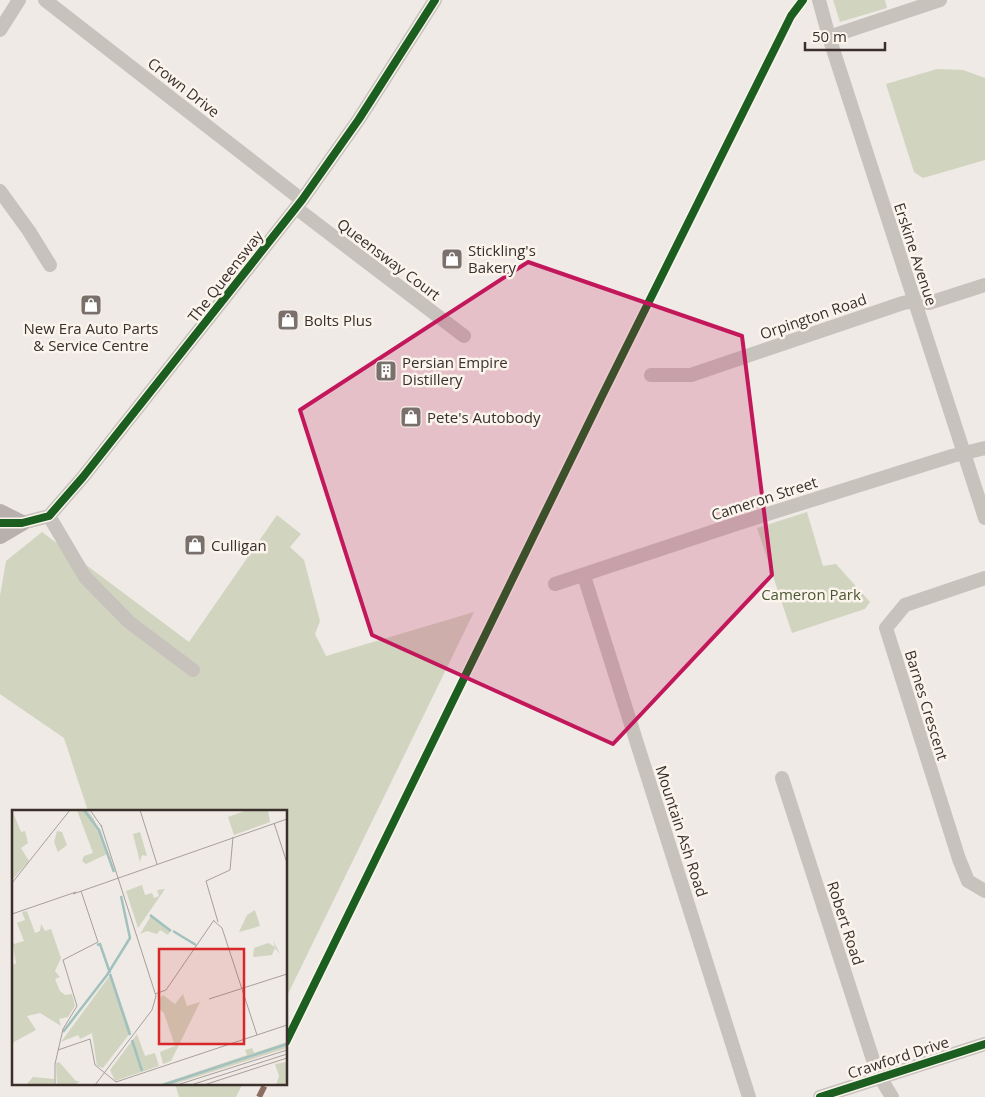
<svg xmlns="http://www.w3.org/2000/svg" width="985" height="1097" viewBox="0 0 985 1097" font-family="'Open Sans',sans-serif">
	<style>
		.green { fill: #d1d4bf }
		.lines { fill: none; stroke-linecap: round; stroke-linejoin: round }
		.minor { stroke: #c8c2bd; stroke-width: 14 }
		.major { stroke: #b7b0ac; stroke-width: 16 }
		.quiet { stroke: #8d6e63; stroke-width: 6; stroke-dasharray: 12 6; stroke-linecap: butt }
		.cycleway-casing { stroke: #faf4ed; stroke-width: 11 }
		.cycleway { stroke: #1b5e20; stroke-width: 8 }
		.marked { fill: #c2185b; fill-opacity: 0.2; stroke: #c2185b; stroke-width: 4; stroke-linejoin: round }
		.labels { text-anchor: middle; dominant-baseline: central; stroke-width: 5; stroke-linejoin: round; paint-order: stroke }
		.street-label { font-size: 15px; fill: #3a2f2b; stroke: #faf4ed }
		.poi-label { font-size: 15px; fill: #3a2f2b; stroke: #faf4ed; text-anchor: start }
		.park-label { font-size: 15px; fill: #4b582f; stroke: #faf4ed }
		.inset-river { fill: none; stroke: #a1c1bf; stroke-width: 2.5 }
		.inset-road { fill: none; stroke: #a79f9b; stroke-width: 1 }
		.view { fill: #d62828; fill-opacity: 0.15; stroke: #d62828; stroke-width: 2.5 }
		.inset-edge { fill: none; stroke: #3a2f2b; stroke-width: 2.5 }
	</style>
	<rect width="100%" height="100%" fill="#efeae5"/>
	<g class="green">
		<path d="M833,0H885L887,8L840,22Z"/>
		<path d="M937,69L963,70L985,78V160L923,178L914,172L886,84Z"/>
		<path d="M807,512L823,566L836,564L870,602L865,609L792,633L757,528Z"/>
		<path d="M277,515L301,534L290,547L304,560L320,621L315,634L326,656L474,612L286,998V811H88L64,738L0,694V596L6,561L42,532L189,642Z"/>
		<path d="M175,1083H243L236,1097H179Z"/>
	</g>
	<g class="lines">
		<g class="minor">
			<path d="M45,0L302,200"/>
			<path d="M819,0L829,37L985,518"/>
			<path d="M0,30L19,0"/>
			<path d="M829,37L940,0"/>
			<path d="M0,191L29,231L50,265"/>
			<path d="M296,208L464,336"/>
			<path d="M651,375H691L903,303L915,301L929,303L985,285"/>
			<path d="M49,516L85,577L129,622L193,670"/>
			<path d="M0,523H22L49,516L83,477L302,200L359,119L435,0"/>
			<path d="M584,576L749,1097"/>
			<path d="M985,578L905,605L886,628L959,859L968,881L985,891"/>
			<path d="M555,584L739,523L952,456L985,448"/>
			<path d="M782,778L875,1066L880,1077L892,1097"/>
			<path d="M820,1097L985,1044"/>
		</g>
		<g class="major">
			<path d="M0,512L22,523"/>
			<path d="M0,536L22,523"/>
		</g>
		<path class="quiet" d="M259,1097L266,1083"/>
		<g class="cycleway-casing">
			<g id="cycleway">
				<path d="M0,523H22L49,516L83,477L302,200L359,119L435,0"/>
				<path d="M286,1042L602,396L791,16L803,0"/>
				<path d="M820,1097L985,1044"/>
			</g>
		</g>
		<use href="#cycleway" class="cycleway"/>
	</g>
	<path class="marked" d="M528,262L742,336L772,575L613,744L372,635L300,410Z"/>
	<defs>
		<g id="shop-square" transform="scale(1.125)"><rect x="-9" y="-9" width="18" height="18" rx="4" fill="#79706c" stroke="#faf4ed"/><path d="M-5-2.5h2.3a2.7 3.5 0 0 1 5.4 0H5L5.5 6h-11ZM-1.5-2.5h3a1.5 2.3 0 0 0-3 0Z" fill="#fff"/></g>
		<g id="building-square" transform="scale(1.125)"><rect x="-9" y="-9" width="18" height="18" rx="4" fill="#79706c" stroke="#faf4ed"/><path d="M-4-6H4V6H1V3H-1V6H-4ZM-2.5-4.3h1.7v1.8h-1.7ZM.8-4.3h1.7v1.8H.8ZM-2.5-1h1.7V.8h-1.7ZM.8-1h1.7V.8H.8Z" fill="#fff"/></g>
	</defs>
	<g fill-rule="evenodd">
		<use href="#shop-square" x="452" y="259"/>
		<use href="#shop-square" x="91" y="305"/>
		<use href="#shop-square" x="288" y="320"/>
		<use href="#building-square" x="386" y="371"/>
		<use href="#shop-square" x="411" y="417"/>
		<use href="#shop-square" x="195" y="545"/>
	</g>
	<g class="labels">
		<g class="street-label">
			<text transform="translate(184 87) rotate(38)">Crown Drive</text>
			<text transform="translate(916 254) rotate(72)">Erskine Avenue</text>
			<text transform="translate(389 259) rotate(37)">Queensway Court</text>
			<text transform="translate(225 276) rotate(-52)">The Queensway</text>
			<text transform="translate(813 316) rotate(-19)">Orpington Road</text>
			<text transform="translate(764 498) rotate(-18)">Cameron Street</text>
			<text transform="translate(927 705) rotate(73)">Barnes Crescent</text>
			<text transform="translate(682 831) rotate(72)">Mountain Ash Road</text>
			<text transform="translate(846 923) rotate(72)">Robert Road</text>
			<text transform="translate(898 1057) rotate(-18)">Crawford Drive</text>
		</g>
		<g class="poi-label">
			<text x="468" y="250">Stickling's<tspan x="468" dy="17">Bakery</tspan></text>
			<text x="304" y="320">Bolts Plus</text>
			<text x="91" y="328" text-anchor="middle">New Era Auto Parts<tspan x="91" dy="17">&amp; Service Centre</tspan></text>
			<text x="402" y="362">Persian Empire<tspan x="402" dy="17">Distillery</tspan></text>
			<text x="427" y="417">Pete's Autobody</text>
			<text x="211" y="545">Culligan</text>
		</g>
		<g class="park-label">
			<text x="811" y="594">Cameron Park</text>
		</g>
	</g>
	<g transform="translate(12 810)">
		<rect width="275" height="275" fill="#efeae5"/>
		<path d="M0,0L9,22L13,21L16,33L9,38L17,51L0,70ZM65,0H75L82,9L104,66L95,44L74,54L70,51L72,46L81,43ZM235,0H256L258,12L222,25L216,7ZM45,21L50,22L55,35L46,42L42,32ZM128,22L135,46L130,45L128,52L121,24ZM130,75L133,85L140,83L142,88L147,86L145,80L153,79L126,118L114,81ZM243,100L248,116L227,122L235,105ZM15,101L23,123L28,121L29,114L33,121L39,119L49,148L43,161L48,167L43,169L48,181L53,185L60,184L63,196L56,207L47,209L49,216L28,203L15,206L24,220L0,233V156L4,153L0,130L2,134L12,131L5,113L13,110L10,102ZM139,106L159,120L156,125L148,120L145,124L135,121L128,124ZM261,130L268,144L263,138L260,145L241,147L242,138L256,133L263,137ZM99,164L119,222L91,258L85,256L80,223L68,229L66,225L49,232ZM171,184L175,196L188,192L159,251L151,254L148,242L163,236L152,203L146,198L147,188L151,185L163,194ZM125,224L133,246L143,243L147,256L103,271L98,260ZM275,232V238L159,275H146L235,245L233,240L240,238L242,243ZM47,252L64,271H68L63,275H45L44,253ZM275,252V275H264L267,266L263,254ZM21,267L42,269V275H14Z" fill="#d1d4bf"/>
		<path class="inset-river" d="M72,0L87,20L102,62M138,105L159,121M161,121L184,135M85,135L88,134L98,163M98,164L118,225M51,222L95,165L118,128L109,86M120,230L130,261M151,275L275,234"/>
		<path class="inset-road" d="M78,0L90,17M128,0L145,54M262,13L275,53M0,73L58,0M61,84L275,9M0,104L64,82M202,111L210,118L245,225M206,112L194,71L218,60L221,27M143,184L154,180L202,110M197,189L275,164M46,240L78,229L83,255L104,272L275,215M43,275V254L51,219L65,196L51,150L86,132L69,81M83,275L140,200L144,186L89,15M165,275L275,240M179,275L275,244M192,275L275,248"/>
		<path class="view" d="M147,139H232V234H147Z"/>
		<rect width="275" height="275" class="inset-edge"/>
	</g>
	<path d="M805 42v8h80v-8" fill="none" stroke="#3a2f2b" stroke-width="2.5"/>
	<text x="812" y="42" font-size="15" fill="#3a2f2b" stroke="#faf4ed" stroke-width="4" paint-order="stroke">50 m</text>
</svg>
